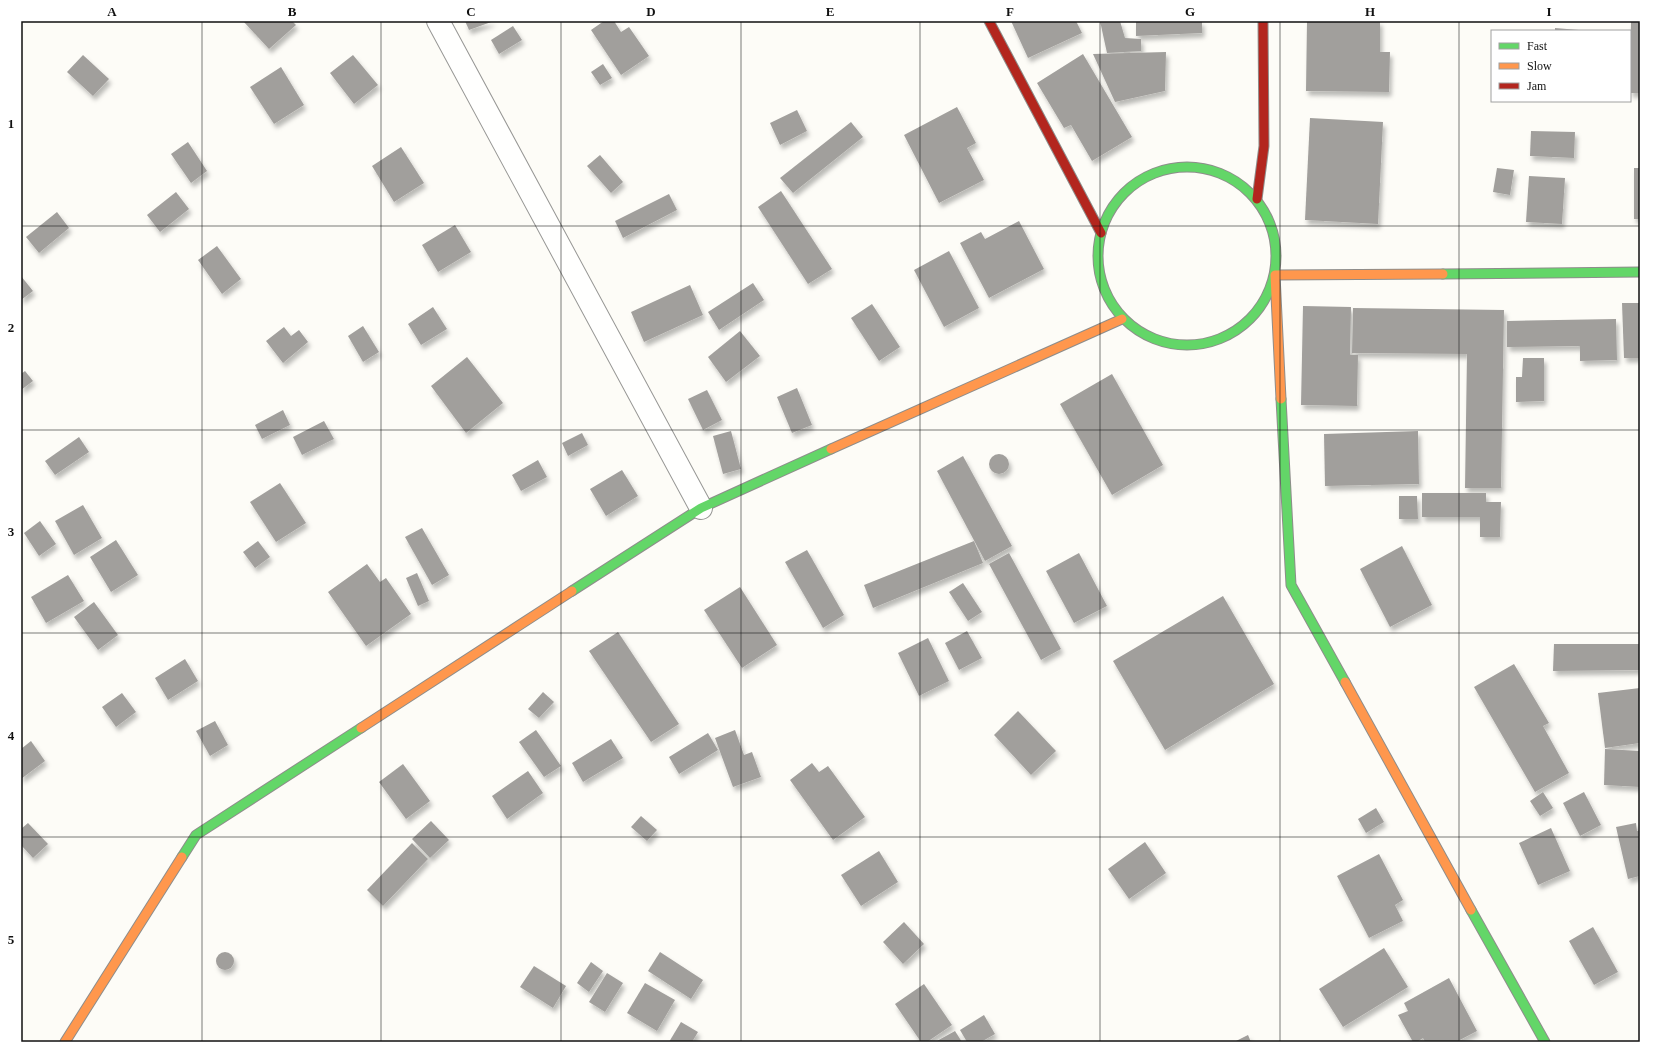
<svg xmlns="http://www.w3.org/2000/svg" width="1661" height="1063" viewBox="0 0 1661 1063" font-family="Georgia,serif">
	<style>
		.building { fill: #a19f9c; filter: url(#shadow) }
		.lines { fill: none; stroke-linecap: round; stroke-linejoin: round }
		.street-casing { stroke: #979795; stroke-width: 24 }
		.fast-casing { stroke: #8e8d8b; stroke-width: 11 }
		.slow-casing { stroke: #8e8d8b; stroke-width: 11 }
		.jam-casing { stroke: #8e8d8b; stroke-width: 11 }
		.street { stroke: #fffffe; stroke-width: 22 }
		.fast { stroke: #63d668; stroke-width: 9 }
		.slow { stroke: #ff974d; stroke-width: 9 }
		.jam { stroke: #b3261e; stroke-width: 9 }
		.grid { fill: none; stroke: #111; stroke-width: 1; stroke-opacity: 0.55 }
		.neatline { fill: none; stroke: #111; stroke-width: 1.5 }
		.grid-label { font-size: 13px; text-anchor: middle; font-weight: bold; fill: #111 }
	</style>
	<defs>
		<filter id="shadow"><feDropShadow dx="2.5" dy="4.5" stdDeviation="2" flood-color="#0004"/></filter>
	</defs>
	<rect width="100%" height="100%" fill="#fdfcf7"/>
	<g class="building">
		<path d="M243,21H292L296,25L269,49Z"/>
		<path d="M465,21H494L469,30Z"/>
		<path d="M604,21H614L621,32L629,27L649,56L621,75L591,30Z"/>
		<path d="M1011,21H1076L1082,33L1028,58Z"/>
		<path d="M1100,21H1120L1125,38L1141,39V51L1107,53Z"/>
		<path d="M1136,21H1202V33L1136,36Z"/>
		<path d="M1307,21H1380V52H1390L1389,92L1306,91Z"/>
		<path d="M1631,21H1640V93H1630Z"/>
		<path d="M513,26L522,40L499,54L491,40Z"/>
		<path d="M1555,28L1579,30V31H1555Z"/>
		<path d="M1166,52L1165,91L1115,102L1093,54Z"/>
		<path d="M1083,54L1132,137L1092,161L1071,125L1064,128L1037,83Z"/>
		<path d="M83,55L109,79L93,96L67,72Z"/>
		<path d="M353,55L378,85L354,104L330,73Z"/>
		<path d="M603,64L612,78L600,85L591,72Z"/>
		<path d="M281,67L304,105L274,124L250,87Z"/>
		<path d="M957,107L976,143L967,148L984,180L939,203L904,135Z"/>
		<path d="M797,110L807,131L780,145L770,123Z"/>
		<path d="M1310,118L1383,122L1378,224L1305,220Z"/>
		<path d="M851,122L863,137L793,193L780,178Z"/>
		<path d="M1531,131L1575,132L1574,158L1530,156Z"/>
		<path d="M188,142L207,171L191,183L171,154Z"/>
		<path d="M401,147L424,183L394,202L372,166Z"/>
		<path d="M600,155L623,182L611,193L587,166Z"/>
		<path d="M1497,168L1514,170L1510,195L1493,192Z"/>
		<rect x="1634" y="168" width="6" height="51"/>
		<path d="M1529,176L1565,178L1562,224L1526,222Z"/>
		<path d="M781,191L832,269L808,284L758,207Z"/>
		<path d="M176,192L189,209L160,232L147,215Z"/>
		<path d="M669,194L677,210L623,238L615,221Z"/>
		<path d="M57,212L69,228L39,253L26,237Z"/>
		<path d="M1019,221L1044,269L989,298L960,243L981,232L985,239Z"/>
		<path d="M455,225L471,252L438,272L422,245Z"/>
		<path d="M217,246L241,279L222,294L198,260Z"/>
		<path d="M949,251L979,308L944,327L914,270Z"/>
		<path d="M21,276L33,291L21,300Z"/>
		<path d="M753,283L764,300L719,330L708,312Z"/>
		<path d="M690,285L703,315L644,342L631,312Z"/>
		<path d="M1622,303H1640V358H1624Z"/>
		<path d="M872,304L900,347L879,361L851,318Z"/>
		<path d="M1303,306L1351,307L1350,355H1358L1357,406L1301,405Z"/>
		<path d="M433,307L447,329L421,345L408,324Z"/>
		<path d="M1353,308L1504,310L1501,488H1465L1467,354L1352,353Z"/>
		<path d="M1616,319L1617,360L1580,361V346L1507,347V321Z"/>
		<path d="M363,326L379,352L363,362L348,336Z"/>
		<path d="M284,327L291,336L299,330L308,342L283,363L266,341Z"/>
		<path d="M740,331L760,356L726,382L708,357Z"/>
		<path d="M467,357L503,403L466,433L431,386Z"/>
		<path d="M1523,358H1544V401L1516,402V377H1522Z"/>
		<path d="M25,371L33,381L21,390V374Z"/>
		<path d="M1112,374L1163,465L1112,495L1060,404Z"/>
		<path d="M797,388L812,425L792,433L777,397Z"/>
		<path d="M707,390L722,420L703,430L688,399Z"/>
		<path d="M283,410L290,425L262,439L255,425Z"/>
		<path d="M324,421L334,439L302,455L293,437Z"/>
		<path d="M731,431L741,469L723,474L713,436Z"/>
		<path d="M1418,431L1419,484L1325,486L1324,434Z"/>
		<path d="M582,433L588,445L568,456L562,443Z"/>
		<path d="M79,437L89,452L55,475L45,461Z"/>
		<circle cx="999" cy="464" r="10"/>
		<path d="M963,456L1012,546L985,561L937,471Z"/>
		<path d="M538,460L547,477L521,491L512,475Z"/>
		<path d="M622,470L638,496L606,516L590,489Z"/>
		<path d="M280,483L306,523L276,542L250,502Z"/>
		<path d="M1422,493H1486V502H1501L1500,537H1480V517H1422Z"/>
		<path d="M1399,496H1417L1418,519H1399Z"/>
		<path d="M83,505L102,538L74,555L55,521Z"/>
		<path d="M40,521L56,544L39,556L24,533Z"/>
		<path d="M422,528L449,575L432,585L405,537Z"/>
		<path d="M116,540L138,575L111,592L90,557Z"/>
		<path d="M258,541L270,557L255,568L243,552Z"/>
		<path d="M974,541L983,563L873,608L864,585Z"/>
		<path d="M1402,546L1432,605L1390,627L1360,569Z"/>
		<path d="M807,550L844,615L823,628L785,562Z"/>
		<path d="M1009,553L1061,649L1041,660L989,564Z"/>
		<path d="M1079,553L1107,606L1074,623L1046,571Z"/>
		<path d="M367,564L380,582L386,578L411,614L366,646L328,592Z"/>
		<path d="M417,573L429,601L418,606L406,578Z"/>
		<path d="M68,575L84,601L46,623L31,597Z"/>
		<path d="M963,583L982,612L968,621L949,592Z"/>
		<path d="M740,587L777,645L742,668L704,610Z"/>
		<path d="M1223,596L1274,684L1165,750L1113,661Z"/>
		<path d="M94,602L118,635L98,650L74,617Z"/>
		<path d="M967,631L982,658L959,670L945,643Z"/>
		<path d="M618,632L679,724L651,742L589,651Z"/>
		<path d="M928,638L949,681L919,696L898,653Z"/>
		<path d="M1554,644H1640V670L1553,671Z"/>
		<path d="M185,659L198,681L168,700L155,678Z"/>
		<path d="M1514,664L1549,723L1543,726L1569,773L1535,792L1474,687Z"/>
		<path d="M1640,688V743L1605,748L1598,693Z"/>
		<path d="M543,692L554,702L539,718L528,709Z"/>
		<path d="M122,693L136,712L116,727L102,707Z"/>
		<path d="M1018,711L1056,751L1031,775L994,735Z"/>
		<path d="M215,721L228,745L210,756L196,731Z"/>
		<path d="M536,730L561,766L544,777L519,742Z"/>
		<path d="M735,730L744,755L752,752L761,777L733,787L715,738Z"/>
		<path d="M708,733L718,750L679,774L669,757Z"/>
		<path d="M611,739L623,758L583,782L572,763Z"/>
		<path d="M31,741L45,761L21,779V749Z"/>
		<path d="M1605,749L1640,751V787L1604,785Z"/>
		<path d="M812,763L819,772L828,766L865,817L833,840L790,780Z"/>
		<path d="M403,764L430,801L406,819L379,782Z"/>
		<path d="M528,771L543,793L507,819L492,796Z"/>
		<path d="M1543,792L1553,808L1540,816L1530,801Z"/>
		<path d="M1584,792L1601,825L1580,836L1563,803Z"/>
		<path d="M1376,808L1384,822L1366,833L1358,819Z"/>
		<path d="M641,816L657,830L647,841L631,827Z"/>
		<path d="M431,821L449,840L430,858L412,839Z"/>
		<path d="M28,823L48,844L33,858L21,845V829Z"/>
		<path d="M1636,823L1637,831L1640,830V876L1628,879L1616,827Z"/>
		<path d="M1551,828L1570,871L1538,885L1519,843Z"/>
		<path d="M1145,842L1166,873L1129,899L1108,869Z"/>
		<path d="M412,843L428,859L383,906L367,890Z"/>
		<path d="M879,851L898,882L861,906L841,875Z"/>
		<path d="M1379,854L1403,900L1395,905L1403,921L1369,938L1337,876Z"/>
		<path d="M904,922L924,944L903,964L883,942Z"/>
		<path d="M1593,927L1618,972L1594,985L1569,941Z"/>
		<path d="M1384,948L1408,987L1343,1027L1319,989Z"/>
		<path d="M660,952L703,980L691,999L648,971Z"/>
		<circle cx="225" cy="961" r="9"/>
		<path d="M591,962L603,971L589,992L577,983Z"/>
		<path d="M534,966L566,986L553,1008L520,987Z"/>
		<path d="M607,973L623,983L605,1012L589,1002Z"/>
		<path d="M1449,978L1477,1031L1456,1042H1425L1423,1038L1417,1042H1413L1398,1015L1408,1011L1404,1003Z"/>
		<path d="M645,983L675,1000L657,1031L627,1013Z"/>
		<path d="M924,984L952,1025L927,1042H921L895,1004Z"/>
		<path d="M984,1015L995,1034L981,1042H967L960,1030Z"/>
		<path d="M681,1022L698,1032L692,1042H669Z"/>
		<path d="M955,1031L962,1042H935Z"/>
		<path d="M1248,1035L1251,1042H1234Z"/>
	</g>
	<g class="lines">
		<g class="street-casing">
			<path id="street" d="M438,21L701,508"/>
		</g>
		<g class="fast-casing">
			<g id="fast">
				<circle cx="1187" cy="256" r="89"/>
				<path d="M1443,274L1640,272"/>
				<path d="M1281,399L1291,585L1345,682"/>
				<path d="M572,591L701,508L831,449"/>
				<path d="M182,857L196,835L361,728"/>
				<path d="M1471,910L1545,1042"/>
			</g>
		</g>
		<g class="slow-casing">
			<g id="slow">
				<path d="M1281,399L1275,275L1443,274"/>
				<path d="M831,449L1122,319"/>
				<path d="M1345,682L1471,910"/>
				<path d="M361,728L572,591"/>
				<path d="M65,1042L182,857"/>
			</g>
		</g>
		<g class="jam-casing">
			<g id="jam">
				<path d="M989,21L1101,233"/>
				<path d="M1257,199L1264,146L1263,21"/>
			</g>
		</g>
		<use href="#street" class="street"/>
		<use href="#fast" class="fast"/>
		<use href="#slow" class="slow"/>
		<use href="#jam" class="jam"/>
	</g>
	<path class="grid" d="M202,21V1042M381,21V1042M561,21V1042M741,21V1042M920,21V1042M1100,21V1042M1280,21V1042M1459,21V1042M21,226H1640M21,430H1640M21,633H1640M21,837H1640"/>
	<rect width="1661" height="1063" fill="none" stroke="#ffffff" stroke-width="44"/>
	<rect x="1491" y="30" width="140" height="72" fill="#ffffff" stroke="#a0a0a0"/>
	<rect x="1499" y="43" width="20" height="6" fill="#63d668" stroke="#a0a0a0"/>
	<text x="1527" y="50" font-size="12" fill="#111111">Fast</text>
	<rect x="1499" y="63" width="20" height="6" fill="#ff974d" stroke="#a0a0a0"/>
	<text x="1527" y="70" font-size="12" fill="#111111">Slow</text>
	<rect x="1499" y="83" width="20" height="6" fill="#b3261e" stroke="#a0a0a0"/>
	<text x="1527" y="90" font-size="12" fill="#111111">Jam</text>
	<rect x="22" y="22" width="1617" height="1019" class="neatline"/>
	<g class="grid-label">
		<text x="112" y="16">A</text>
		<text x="292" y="16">B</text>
		<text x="471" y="16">C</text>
		<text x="651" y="16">D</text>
		<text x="830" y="16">E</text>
		<text x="1010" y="16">F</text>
		<text x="1190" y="16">G</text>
		<text x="1370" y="16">H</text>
		<text x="1549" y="16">I</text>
		<text x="11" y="128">1</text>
		<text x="11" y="332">2</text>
		<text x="11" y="536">3</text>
		<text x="11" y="740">4</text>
		<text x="11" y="944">5</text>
	</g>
</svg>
